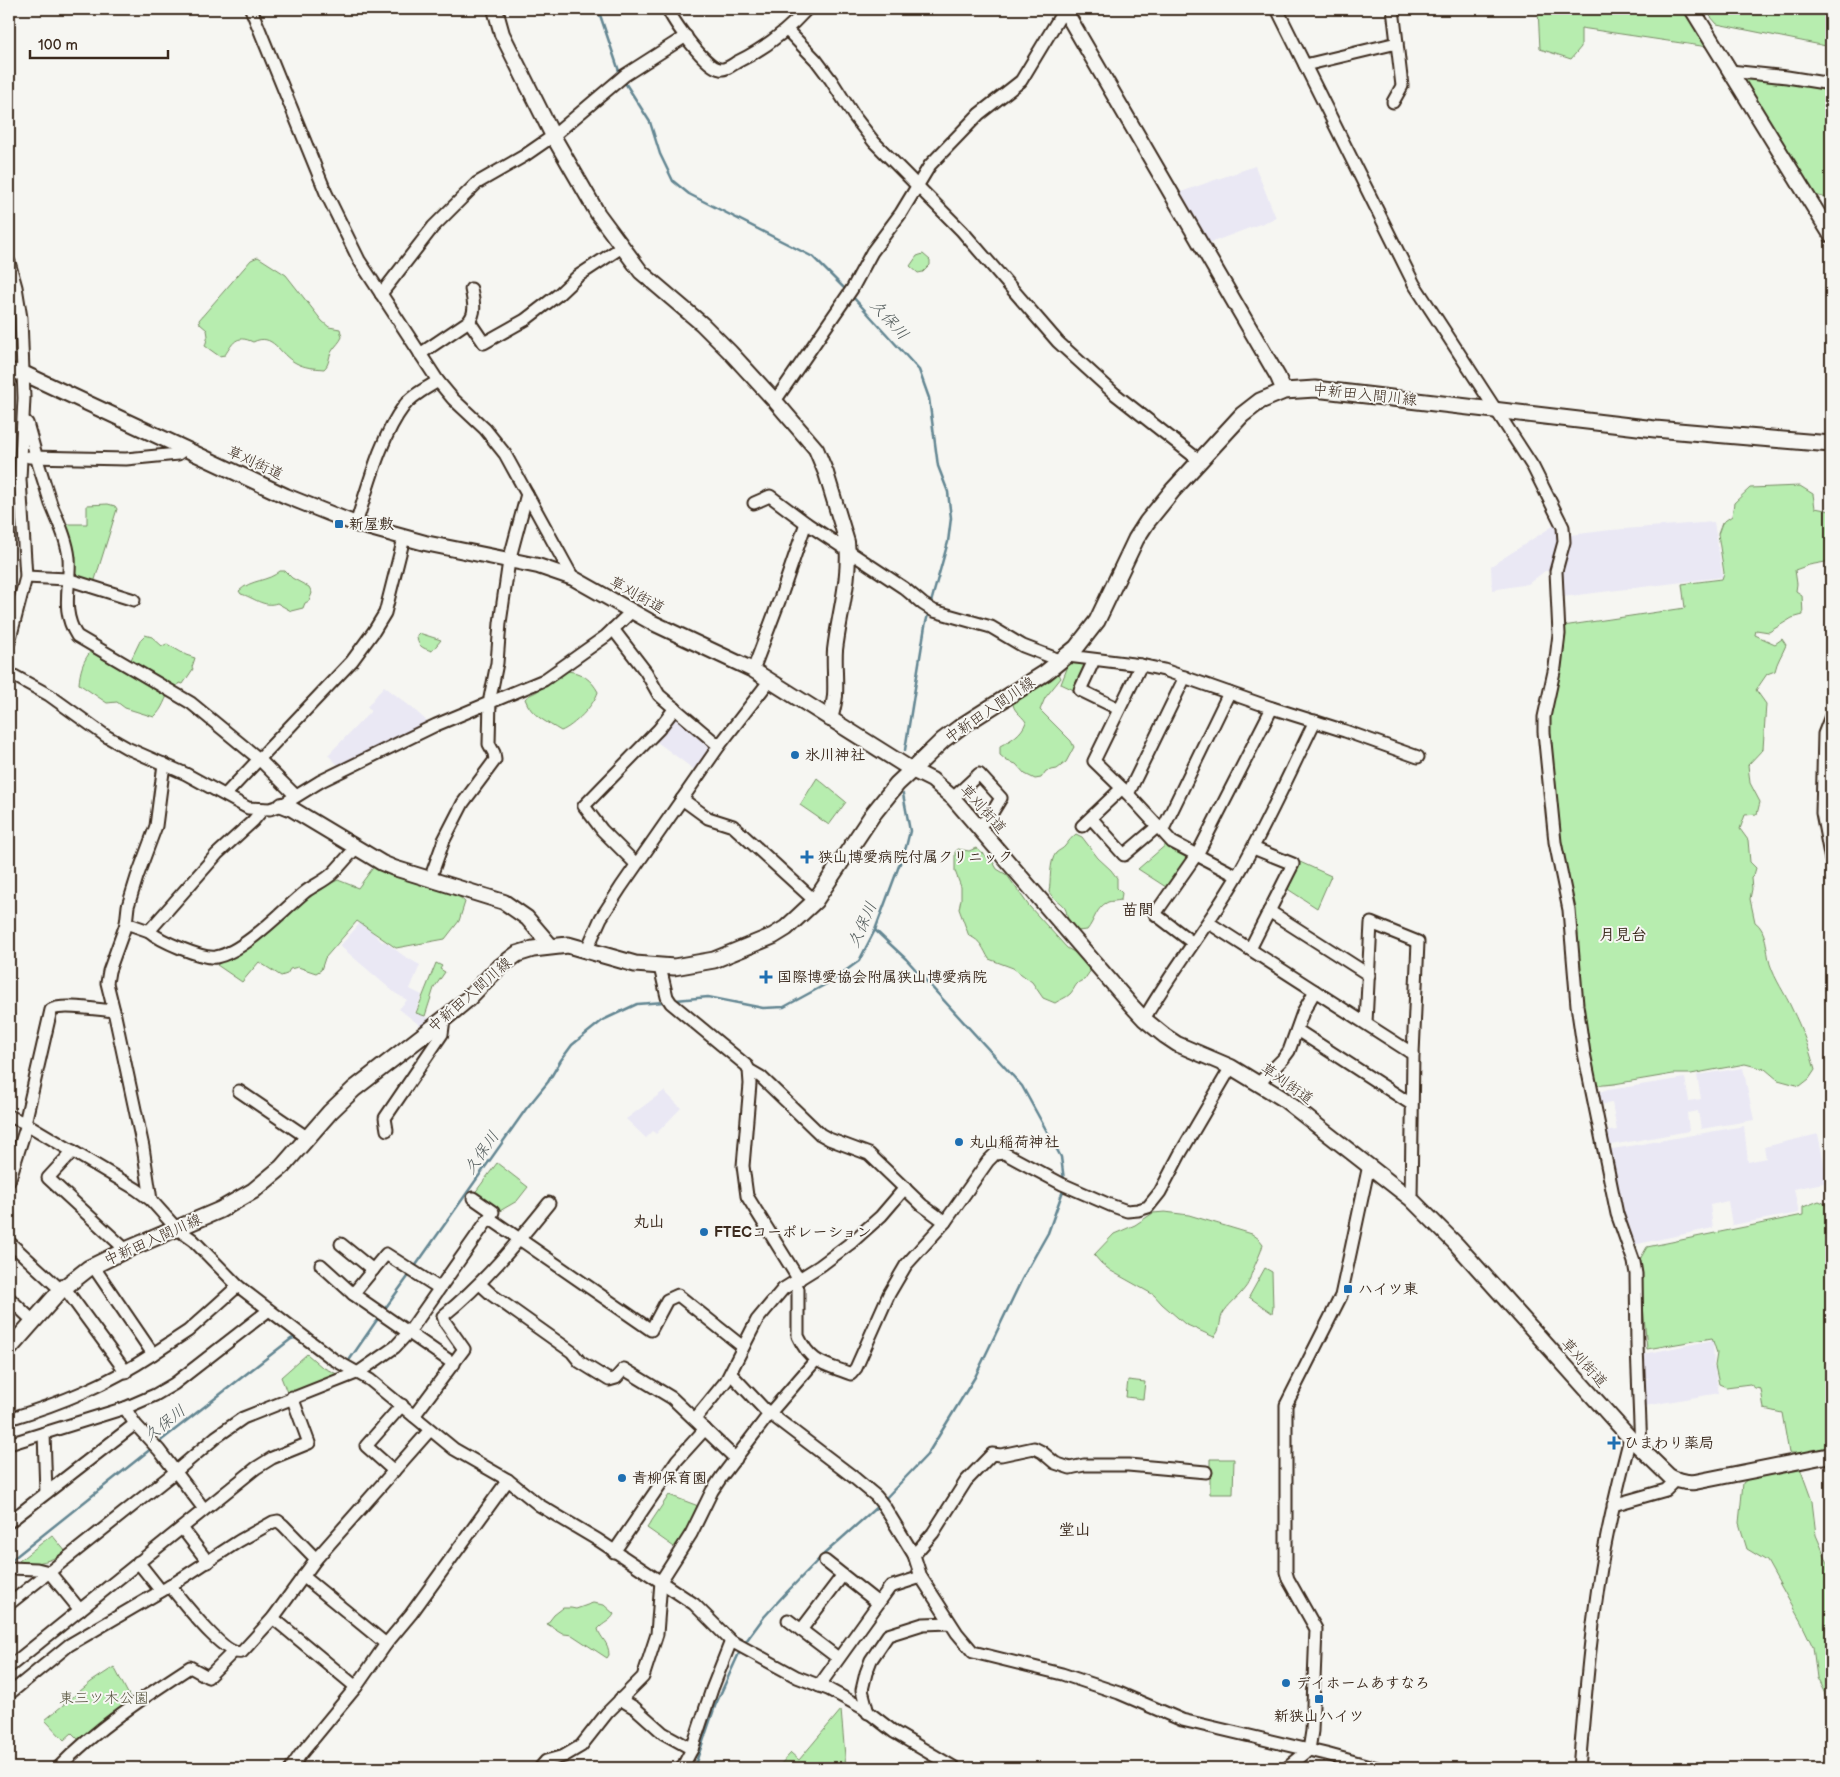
<svg xmlns="http://www.w3.org/2000/svg" width="1840" height="1777" viewBox="0 0 1840 1777" font-family="'Balsamiq Sans','Klee One',sans-serif">
	<style>
		.built { fill: #eae8f4 }
		.green { fill: #b7edaf; stroke: #798c66 }
		.lines { fill: none; stroke-linecap: round; stroke-linejoin: round }
		.stream { stroke: #638692; stroke-width: 2.5 }
		.minor-casing { stroke: #3b2a1e; stroke-width: 15 }
		.tertiary-casing { stroke: #3b2a1e; stroke-width: 18 }
		.secondary-casing { stroke: #3b2a1e; stroke-width: 19 }
		.minor { stroke: #f6f6f2; stroke-width: 11 }
		.tertiary { stroke: #f6f6f2; stroke-width: 14 }
		.secondary { stroke: #f6f6f2; stroke-width: 15 }
		.poi-dot { fill: #1f6fb2; stroke: #f6f6f2; stroke-width: 2 }
		.labels { text-anchor: middle; dominant-baseline: central; stroke-width: 4; stroke-linejoin: round; paint-order: stroke }
		.street-label { font-size: 15px; fill: #3b2a1e; stroke: #f6f6f2 }
		.poi-label { font-size: 15px; font-weight: bold; fill: #3b2a1e; stroke: #f6f6f2; text-anchor: start }
		.park-label { font-size: 15px; fill: #54513b; stroke: #f6f6f2 }
		.water-label { font-size: 16px; font-style: italic; fill: #4f5858; stroke: #f6f6f2 }
		.neighbourhood-label { font-size: 16px; font-weight: bold; fill: #3b2a1e; stroke: #f6f6f2 }
	</style>
	<rect width="100%" height="100%" fill="#f6f6f2"/>
	<filter id="ink" filterUnits="userSpaceOnUse"><feTurbulence type="fractalNoise" baseFrequency=".02" numOctaves="2"/><feDisplacementMap in="SourceGraphic" scale="10" xChannelSelector="R" yChannelSelector="G"/><feConvolveMatrix kernelMatrix="1 2 1 2 8 2 1 2 1" color-interpolation-filters="sRGB"/></filter>
	<g filter="url(#ink)">
		<g class="built">
			<path d="M1255,166L1276,218L1207,244L1178,193Z"/>
			<path d="M1714,522L1723,577L1562,597L1560,570L1569,548L1570,535L1611,530Z"/>
			<path d="M1556,524L1559,533V545L1552,571H1545L1528,584L1492,590L1491,566Z"/>
			<path d="M384,686L411,707L428,722L427,725L340,767L328,755L371,711L367,707Z"/>
			<path d="M676,712L714,744L696,771L653,739Z"/>
			<path d="M362,921L382,942L384,941L404,956L420,965L410,989L422,995L415,1013L432,1019L422,1027L399,1009L407,1000L395,993L340,946Z"/>
			<path d="M1743,1068L1754,1120L1701,1129L1698,1111L1687,1113L1689,1131L1606,1146L1604,1132L1617,1130L1612,1103L1598,1105L1596,1092L1685,1078L1689,1101L1701,1099L1697,1075Z"/>
			<path d="M664,1091L681,1108L656,1134L653,1131L646,1138L626,1119Z"/>
			<path d="M1744,1126L1748,1162L1766,1158L1764,1147L1818,1134L1828,1182L1794,1189L1799,1213L1732,1225L1728,1201L1710,1205L1713,1228L1633,1245L1622,1221L1607,1150Z"/>
			<path d="M1713,1340L1714,1365L1710,1366H1714L1719,1393L1645,1406L1644,1380L1650,1378H1645L1644,1354Z"/>
		</g>
		<g class="green">
			<path d="M1538,9H1685L1708,47L1581,28V47L1571,59L1540,49Z"/>
			<path d="M1704,9H1831V47L1717,24Z"/>
			<path d="M1738,77L1811,85L1831,90V199L1815,195Z"/>
			<path d="M923,254L930,260V265L923,272L918,273L910,266L917,256Z"/>
			<path d="M258,257L286,275L322,321L329,327L340,329L342,337C340,342 336,345 332,351C328,357 330,364 324,369C313,368 305,368 296,363C278,354 274,332 253,342C236,334 233,343 225,355L219,356L205,346L208,336L207,330L200,324L199,320L251,260Z"/>
			<path d="M1800,486L1813,494L1815,508L1831,511V561L1809,565L1795,570L1797,584L1796,591L1802,595L1803,615L1792,618L1769,632L1756,630L1755,635L1775,644L1782,639L1786,645C1782,655 1777,661 1775,671L1767,674L1756,690L1766,704L1763,749L1748,765L1750,783L1760,802L1757,814L1745,815L1740,829L1748,840L1750,862L1756,868L1754,875L1751,878L1752,889L1750,899L1755,922C1767,930 1766,950 1770,964C1775,980 1785,993 1792,1009C1802,1029 1809,1048 1815,1070L1809,1079L1800,1086L1778,1080L1765,1069L1745,1064L1691,1074H1673L1614,1084L1594,1086L1559,842L1547,719L1560,671L1563,626L1685,608L1682,584L1722,579L1724,573L1718,534L1722,523L1732,516L1734,503L1750,488Z"/>
			<path d="M108,504L115,506L117,509L94,583L73,578L63,524H87V505Z"/>
			<path d="M280,571H285L292,578L309,587L312,593L309,601L305,603L303,608L291,611L277,603C264,608 253,597 241,594L239,591C251,579 268,582 280,571Z"/>
			<path d="M419,633L441,640L432,651C422,648 417,646 417,635Z"/>
			<path d="M145,635L152,637L162,646L167,644L186,655L195,658L192,667L193,669L183,684L179,683L176,687L171,688C165,698 163,709 154,717L125,708L117,702L107,703L79,684C80,671 83,660 92,650L127,668L141,639Z"/>
			<path d="M1073,663L1085,664L1087,668L1076,691L1061,684L1068,666Z"/>
			<path d="M567,671C581,672 592,680 598,692C594,705 574,726 561,731C547,722 531,716 525,699C529,694 534,694 539,690C550,684 555,675 567,671Z"/>
			<path d="M1059,674L1061,678L1045,698L1040,710L1071,741L1074,747L1066,762L1057,769L1046,771L1041,778L1035,779L1025,774L1016,764L1007,761L1000,755V746C1011,740 1022,734 1026,722C1021,714 1012,711 1013,701L1054,675Z"/>
			<path d="M817,778L846,802L829,825L800,805Z"/>
			<path d="M1076,834L1082,837L1098,858L1111,870L1117,878V888L1122,893L1121,900C1117,901 1111,901 1108,902C1096,907 1094,922 1087,930L1077,931C1075,928 1070,925 1069,922C1066,917 1068,912 1064,907C1059,901 1053,899 1049,892C1051,882 1049,861 1056,853C1059,850 1063,849 1065,846C1069,841 1071,838 1076,834Z"/>
			<path d="M1168,843L1188,855L1189,859L1169,889L1138,869Z"/>
			<path d="M976,848L993,862L997,869L1007,875L1029,906L1067,948L1074,952L1091,970L1084,980C1075,982 1075,989 1070,994C1066,998 1059,1000 1055,1003L1043,998L1032,982L1013,968L989,959C983,949 981,940 969,936L959,909L961,899V887L955,871V852L958,849L969,851Z"/>
			<path d="M1300,862L1331,876L1317,908L1286,888Z"/>
			<path d="M375,865L454,892L465,902L459,921L445,939L396,948L357,921L325,958L321,970L316,973L298,967L290,969L287,974L281,976L259,962L242,982L217,965L248,945L304,896L338,880L358,888Z"/>
			<path d="M436,963L442,966L440,969L445,972L434,988L425,1016L416,1013Z"/>
			<path d="M497,1163L528,1187L517,1201L498,1212L474,1194Z"/>
			<path d="M1819,1201L1830,1206L1831,1209V1446L1805,1453H1789L1782,1413L1764,1409L1761,1389L1755,1388L1750,1384L1726,1387L1719,1384L1715,1366L1717,1353L1712,1338L1647,1349L1639,1261L1647,1247L1803,1215V1207Z"/>
			<path d="M1165,1212L1189,1215L1252,1234L1259,1239L1263,1244C1261,1254 1256,1261 1253,1270C1250,1276 1250,1282 1245,1288C1238,1298 1228,1304 1222,1315C1219,1323 1221,1330 1214,1337L1185,1324L1162,1304L1154,1295L1111,1271L1101,1263L1094,1255L1114,1234L1135,1225L1153,1213Z"/>
			<path d="M1265,1268L1272,1272L1273,1308L1272,1313L1249,1297Z"/>
			<path d="M307,1354L322,1367L339,1375L288,1395L281,1377Z"/>
			<path d="M1128,1380L1145,1382L1143,1399L1126,1397Z"/>
			<path d="M1210,1459H1234L1233,1494H1210Z"/>
			<path d="M1800,1468L1812,1501L1816,1535L1831,1570V1706L1817,1678L1813,1647L1801,1622L1767,1561L1747,1549L1739,1523L1743,1483L1755,1474Z"/>
			<path d="M669,1495L701,1507L677,1549L647,1528Z"/>
			<path d="M52,1535L66,1552C51,1561 39,1564 22,1564L19,1561Z"/>
			<path d="M593,1603L604,1605L614,1614C611,1621 603,1623 598,1629C600,1638 609,1642 609,1655L607,1658L572,1635L564,1634L547,1624L554,1615L563,1608H571L576,1609Z"/>
			<path d="M114,1667L133,1703L81,1742L72,1733L64,1740L45,1720L91,1682Z"/>
			<path d="M841,1710L846,1768H777L791,1753L799,1760Z"/>
		</g>
		<g class="lines">
			<g class="stream">
				<path d="M598,9L620,74"/>
				<path d="M624,81L650,122L660,154L673,181L689,194L813,257L847,291"/>
				<path d="M852,296L919,370L929,398L938,466L948,492L951,518L948,542L930,606"/>
				<path d="M905,750L925,626L929,611"/>
				<path d="M875,930L906,959L1022,1086L1061,1157L1064,1180"/>
				<path d="M676,1000L708,997L763,1008L784,1007L830,982L859,961L875,930L906,847L910,831L903,794"/>
				<path d="M414,1268L526,1109L548,1082L561,1060L572,1045L603,1020L637,1004L664,1002"/>
				<path d="M384,1310L410,1274"/>
				<path d="M305,1344L332,1365"/>
				<path d="M350,1359L379,1317"/>
				<path d="M158,1443L291,1339L294,1338L299,1339"/>
				<path d="M883,1501L927,1455L975,1377L1022,1279L1048,1233L1064,1188"/>
				<path d="M9,1562L152,1448"/>
				<path d="M744,1644L764,1617L785,1594L823,1555L879,1505"/>
				<path d="M694,1768L715,1706L740,1651"/>
			</g>
			<g class="minor-casing">
				<g id="minor">
					<path d="M251,9L326,193L359,260L438,381L453,399L485,429L505,454L573,578"/>
					<path d="M668,9C673,21 706,68 720,69C726,70 732,65 737,62C764,49 787,31 807,9"/>
					<path d="M1277,9L1414,284L1533,467L1563,527L1564,542L1556,571L1559,634L1555,667L1544,717V732L1555,842L1569,910L1577,1005L1584,1053L1617,1214L1634,1262L1636,1274L1637,1346L1641,1450"/>
					<path d="M787,30L816,60L831,80L854,116L874,142L962,231L1058,342L1115,394L1200,461"/>
					<path d="M1305,65L1397,43L1393,9"/>
					<path d="M1730,71L1787,77L1831,84"/>
					<path d="M1393,102L1402,86L1397,43"/>
					<path d="M9,262L16,287L21,318L24,398L20,479L26,577L9,642"/>
					<path d="M381,294L433,227L477,183L524,156L553,136L625,75L686,36"/>
					<path d="M469,321L484,343L525,320L559,294L578,276L622,247"/>
					<path d="M420,354L469,321C477,312 473,300 471,289"/>
					<path d="M775,401L852,289L872,252L901,213L930,165L979,114L1021,81L1059,18L1068,9"/>
					<path d="M24,421L27,423C34,450 42,477 51,504C58,521 67,539 69,558C71,586 60,610 77,636L191,703L259,759L296,796"/>
					<path d="M29,457L126,459L178,454L185,449"/>
					<path d="M754,503L770,496L806,523L904,588L923,604L934,611L991,627L1023,646L1062,661"/>
					<path d="M356,524C368,487 381,436 404,406C412,395 427,388 438,381"/>
					<path d="M26,577L67,579L134,600"/>
					<path d="M1068,656L1141,665L1164,670L1272,708L1345,731L1418,757"/>
					<path d="M1094,660L1080,690L1119,709"/>
					<path d="M1141,665L1094,761L1128,794L1172,842L1237,876"/>
					<path d="M753,670L781,596L806,523"/>
					<path d="M9,673L49,695L106,736L127,748L186,774L248,808L270,809L282,805L321,781L436,725L544,680L606,636L631,612"/>
					<path d="M1831,716L1824,734L1822,813L1831,860"/>
					<path d="M719,746L770,680"/>
					<path d="M226,794L352,661L374,631L385,613L404,538"/>
					<path d="M1128,794L1185,677"/>
					<path d="M953,798L979,774L1001,798L990,816L978,827"/>
					<path d="M682,799L708,818L733,826L815,901"/>
					<path d="M1091,818L1124,855L1158,826"/>
					<path d="M1082,826L1122,788"/>
					<path d="M1162,831L1229,693"/>
					<path d="M636,864L602,830L584,806L659,729L675,708"/>
					<path d="M430,879L444,840L463,803L495,760L494,753L489,744L490,698L497,663L500,623L509,561L527,494"/>
					<path d="M1269,911L1369,975"/>
					<path d="M126,923L149,931L217,854L253,821L263,809"/>
					<path d="M1209,923L1413,1054"/>
					<path d="M149,931C160,941 202,959 216,957C244,952 283,910 305,892C314,885 325,881 333,873C341,865 348,856 356,848"/>
					<path d="M1193,943L1155,914L1199,851L1272,708"/>
					<path d="M587,949L601,918L621,887L719,746L659,695L646,672L613,629"/>
					<path d="M1250,949L1293,864L1253,848"/>
					<path d="M660,967L667,997L671,1003L747,1066L749,1070L761,1077L820,1134L829,1139L869,1154L922,1205L945,1222"/>
					<path d="M114,1011L143,1147L151,1200"/>
					<path d="M1144,1019C1172,970 1207,927 1236,878C1265,828 1289,774 1315,721"/>
					<path d="M1366,1023L1371,923L1418,942L1413,1054L1411,1199"/>
					<path d="M1297,1030L1411,1104"/>
					<path d="M749,1070L750,1084L743,1166L747,1196L799,1280"/>
					<path d="M1259,1083L1283,1059L1289,1051L1303,1012L1315,991"/>
					<path d="M239,1091L308,1138"/>
					<path d="M9,1116L25,1123L136,1189L151,1200L176,1228L193,1240L238,1286L333,1359L370,1380L454,1449L508,1480L539,1505L598,1540L694,1604L731,1641L797,1677L828,1689L863,1708L894,1732L955,1768"/>
					<path d="M25,1123L51,1010C61,1003 100,1010 114,1011L107,983L109,971L126,924L128,906L137,877L156,826L164,764"/>
					<path d="M387,1130L385,1118L442,1034L444,1019"/>
					<path d="M73,1151L48,1178L126,1250"/>
					<path d="M9,1181L27,1124"/>
					<path d="M473,1198L493,1212L489,1218"/>
					<path d="M9,1242L61,1290"/>
					<path d="M341,1244L373,1270"/>
					<path d="M321,1265L353,1294L454,1364"/>
					<path d="M795,1282L798,1289V1336C811,1364 825,1364 851,1374L856,1368L889,1294L906,1265L945,1222L988,1161L995,1154L1004,1153L1062,1184L1110,1205L1127,1211L1138,1210L1148,1207L1160,1192L1180,1154L1231,1067"/>
					<path d="M480,1284L492,1295L572,1352L580,1362L609,1380L616,1378L624,1369L672,1398L736,1459"/>
					<path d="M64,1287L126,1372"/>
					<path d="M353,1294L386,1254L439,1288"/>
					<path d="M9,1298L33,1321"/>
					<path d="M153,1354L188,1331L238,1286"/>
					<path d="M731,1374L764,1409L852,1476L876,1496L884,1506L914,1555L921,1577L957,1633L973,1652L1062,1674L1119,1693L1182,1720L1326,1754L1377,1768"/>
					<path d="M125,1408L135,1424L159,1450L204,1509"/>
					<path d="M414,1416L464,1349L445,1322L443,1316C484,1283 516,1244 549,1203"/>
					<path d="M9,1419C62,1403 106,1385 153,1354L93,1266"/>
					<path d="M695,1419L726,1381L757,1320L783,1289L820,1266L852,1242L881,1216L905,1188"/>
					<path d="M44,1433L46,1493"/>
					<path d="M9,1444L125,1408L155,1395L174,1384L269,1310"/>
					<path d="M394,1471L366,1446L402,1405"/>
					<path d="M1613,1505L1666,1490L1676,1480"/>
					<path d="M9,1522L135,1424"/>
					<path d="M182,1528L208,1562"/>
					<path d="M614,1552L677,1460L705,1429"/>
					<path d="M914,1555L933,1533L966,1481L992,1454L1001,1455L1034,1448L1042,1452L1055,1463L1070,1468L1084,1465H1128L1206,1472"/>
					<path d="M825,1561L878,1603"/>
					<path d="M138,1562L161,1591"/>
					<path d="M9,1568L37,1569L49,1572L80,1610"/>
					<path d="M303,1576L386,1644"/>
					<path d="M170,1586C182,1600 225,1658 242,1652L273,1618L316,1559L430,1430"/>
					<path d="M9,1604L175,1472L216,1437L243,1418L359,1372L395,1347L409,1332L489,1218L651,1330L667,1300L678,1295L743,1347"/>
					<path d="M273,1618L356,1687"/>
					<path d="M788,1620L838,1658"/>
					<path d="M801,1630L842,1576"/>
					<path d="M9,1667L256,1468L272,1458L309,1443L292,1397"/>
					<path d="M819,1686L890,1587L921,1577"/>
					<path d="M9,1694L69,1645L170,1586L239,1541L273,1522L278,1521L283,1525L316,1559"/>
					<path d="M620,1699L635,1708L663,1733L692,1749"/>
					<path d="M868,1713L862,1690L866,1673L871,1660L888,1635L923,1624L950,1623"/>
					<path d="M58,1768C96,1729 144,1697 190,1667L208,1677L233,1652"/>
					<path d="M291,1768L300,1755L356,1687L386,1644L411,1614L508,1480"/>
					<path d="M540,1768L546,1761L564,1756L581,1746L607,1713L643,1677L657,1634L661,1581L691,1534L712,1491L722,1476L770,1413L815,1361"/>
					<path d="M682,1768L692,1749L712,1689L731,1641"/>
					<path d="M1287,1768L1309,1750L1312,1731L1316,1629L1288,1579L1286,1572V1405L1341,1296L1369,1165"/>
					<path d="M1579,1768C1585,1701 1590,1634 1601,1568C1608,1524 1619,1481 1630,1438"/>
				</g>
			</g>
			<g class="tertiary-casing">
				<g id="tertiary">
					<path d="M495,9L502,34L553,136L598,214L641,272L702,324L730,352L775,401L816,449L826,473L847,542C851,579 839,614 835,650C834,665 836,681 835,696C834,704 832,712 830,719"/>
					<path d="M1064,9L1278,377L1284,391"/>
					<path d="M1692,9L1831,235"/>
					<path d="M9,371L23,373L286,496L356,524L425,543L538,566L573,578L651,622L753,670L912,770L932,780L953,798L1131,1005L1144,1019L1165,1036L1177,1044L1231,1067L1282,1098L1411,1199L1456,1244L1630,1438L1669,1476C1677,1481 1684,1483 1695,1482L1831,1455"/>
					<path d="M282,805L292,809L382,863L394,868L504,902L527,918L551,946"/>
				</g>
			</g>
			<g class="secondary-casing">
				<path id="secondary" d="M9,1349L61,1290L89,1268L126,1250L220,1210L253,1191L282,1167L330,1112L354,1089L444,1019L468,999L497,969L517,954L533,949L568,945L635,964L674,967L714,960L773,936L786,928L815,901L873,814L897,784L912,770L943,740L963,725L1045,673L1076,648L1097,621L1136,539L1147,522L1173,490L1242,415L1260,401L1284,391L1315,389L1655,429L1831,444"/>
			</g>
			<use href="#minor" class="minor"/>
			<use href="#tertiary" class="tertiary"/>
			<use href="#secondary" class="secondary"/>
		</g>
	</g>
	<g class="poi-dot">
		<rect x="334" y="519" width="10" height="10" rx="2.5"/>
		<circle cx="795" cy="755" r="5"/>
		<path d="M804.5 849.5h5v5h5v5h-5v5h-5v-5h-5v-5h5z"/>
		<path d="M763.5 969.5h5v5h5v5h-5v5h-5v-5h-5v-5h5z"/>
		<circle cx="959" cy="1142" r="5"/>
		<circle cx="704" cy="1232" r="5"/>
		<rect x="1343" y="1284" width="10" height="10" rx="2.5"/>
		<path d="M1611.5 1435.5h5v5h5v5h-5v5h-5v-5h-5v-5h5z"/>
		<circle cx="622" cy="1478" r="5"/>
		<circle cx="1286" cy="1683" r="5"/>
		<rect x="1314" y="1694" width="10" height="10" rx="2.5"/>
	</g>
	<g class="labels">
		<g class="street-label">
			<text transform="translate(1365 395) rotate(6)">中新田入間川線</text>
			<text transform="translate(255 463) rotate(25)">草刈街道</text>
			<text transform="translate(637 595) rotate(29)">草刈街道</text>
			<text transform="translate(990 710) rotate(-34)">中新田入間川線</text>
			<text transform="translate(983 809) rotate(48)">草刈街道</text>
			<text transform="translate(470 995) rotate(-41)">中新田入間川線</text>
			<text transform="translate(1287 1084) rotate(35)">草刈街道</text>
			<text transform="translate(153 1240) rotate(-24)">中新田入間川線</text>
			<text transform="translate(1584 1363) rotate(48)">草刈街道</text>
		</g>
		<g class="poi-label">
			<text x="349" y="524">新屋敷</text>
			<text x="805" y="755">氷川神社</text>
			<text x="818" y="857">狭山博愛病院付属クリニック</text>
			<text x="777" y="977">国際博愛協会附属狭山博愛病院</text>
			<text x="969" y="1142">丸山稲荷神社</text>
			<text x="714" y="1232">FTECコーポレーション</text>
			<text x="1358" y="1289">ハイツ東</text>
			<text x="1624" y="1443">ひまわり薬局</text>
			<text x="632" y="1478">青柳保育園</text>
			<text x="1296" y="1683">デイホームあすなろ</text>
			<text x="1319" y="1716" text-anchor="middle">新狭山ハイツ</text>
		</g>
		<g class="park-label">
			<text x="104" y="1698">東三ツ木公園</text>
		</g>
		<g class="water-label">
			<text transform="translate(889 320) rotate(48)">久保川</text>
			<text transform="translate(863 925) rotate(-66)">久保川</text>
			<text transform="translate(482 1153) rotate(-55)">久保川</text>
			<text transform="translate(165 1424) rotate(-38)">久保川</text>
		</g>
		<g class="neighbourhood-label">
			<text x="1138" y="910">苗間</text>
			<text x="1623" y="935">月見台</text>
			<text x="649" y="1222">丸山</text>
			<text x="1075" y="1530">堂山</text>
		</g>
	</g>
	<rect width="1840" height="1777" fill="none" stroke="#f6f6f2" stroke-width="30"/>
	<rect x="15" y="15" width="1810" height="1747" fill="none" stroke="#3b2a1e" stroke-width="2" filter="url(#ink)"/>
	<path d="M30 50v8h138v-8" fill="none" stroke="#3b2a1e" stroke-width="2.5"/>
	<text x="38" y="50" font-size="15" fill="#3b2a1e" stroke="#f6f6f2" stroke-width="4" paint-order="stroke">100 m</text>
</svg>
